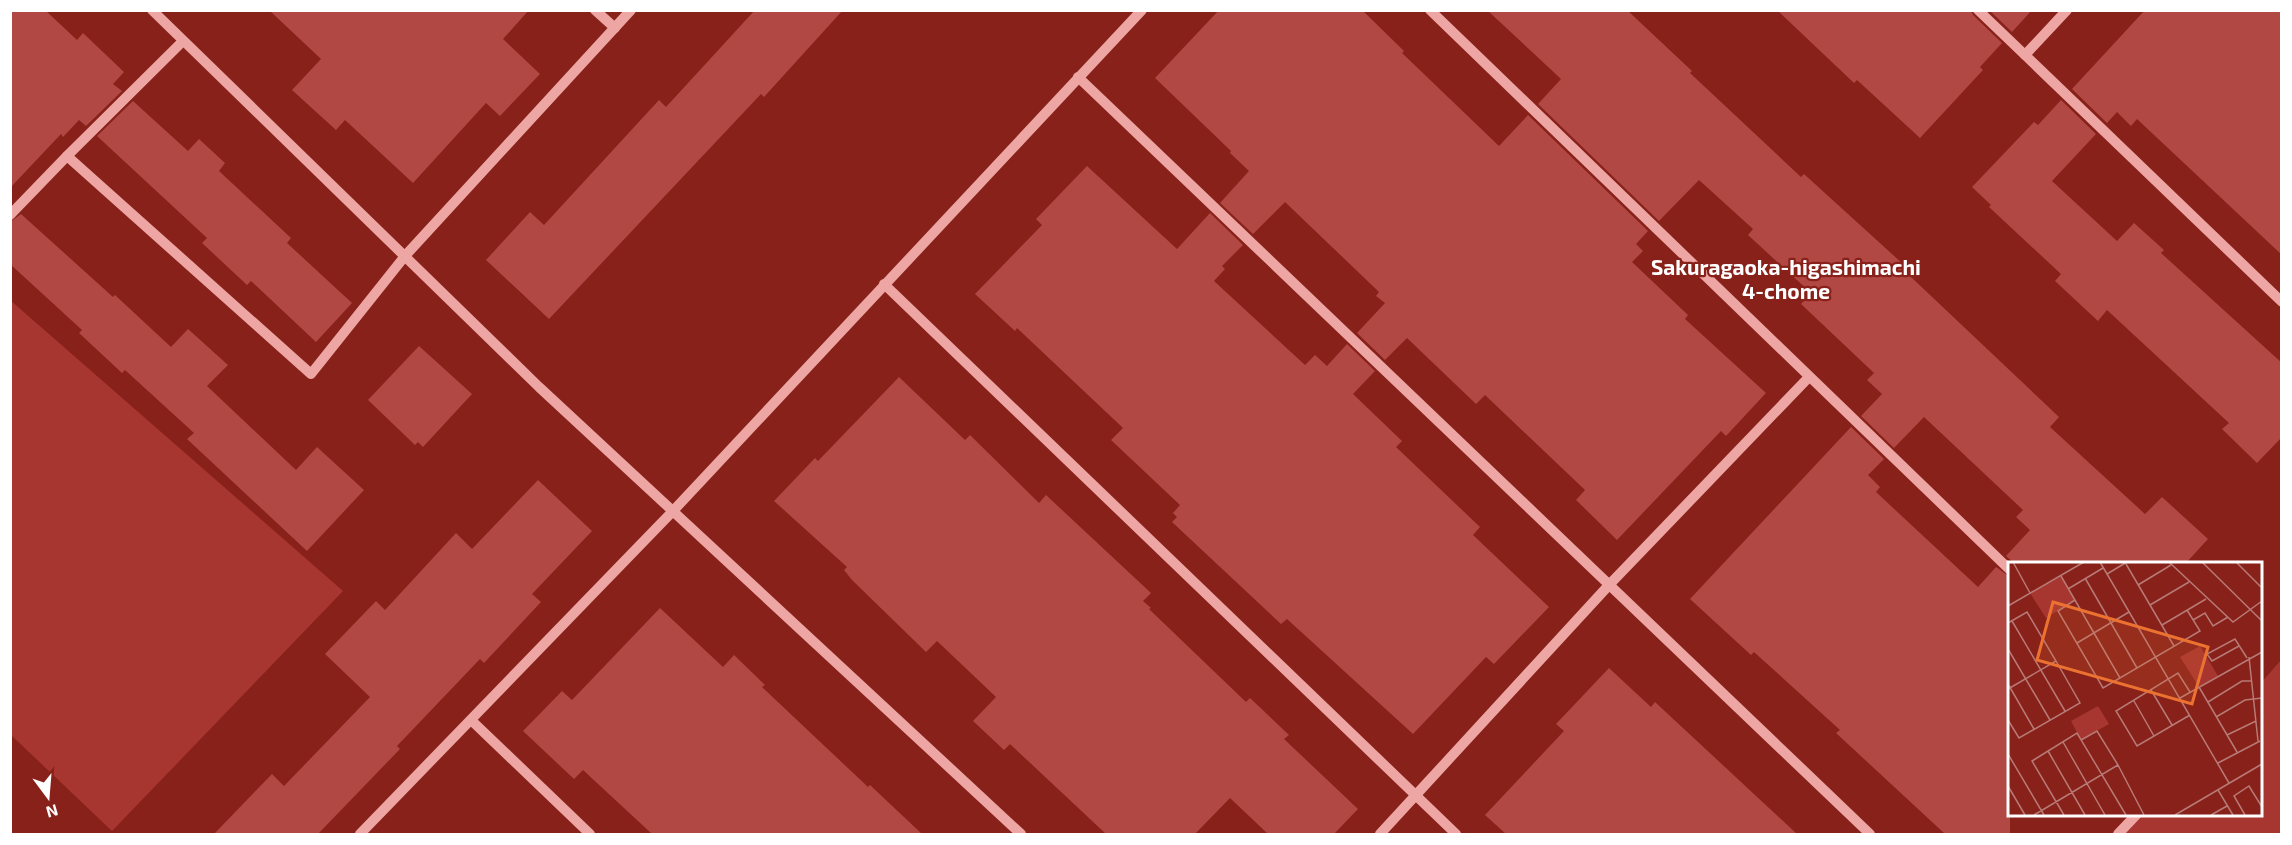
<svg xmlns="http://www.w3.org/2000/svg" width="2292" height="845" viewBox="0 0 2292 845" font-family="'Exo 2',sans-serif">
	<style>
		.green { fill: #a83630 }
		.building { fill: #b14843 }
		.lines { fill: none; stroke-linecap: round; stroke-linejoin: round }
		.minor { stroke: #eda6a3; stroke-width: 10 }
		.labels { text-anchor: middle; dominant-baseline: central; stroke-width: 4.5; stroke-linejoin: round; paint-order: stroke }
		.neighbourhood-label { font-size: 21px; font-weight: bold; fill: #fff; stroke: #88211a }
		.inset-road { fill: none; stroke: #b87a76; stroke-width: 1.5 }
		.view { fill: #eb7230; fill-opacity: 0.15; stroke: #eb7230; stroke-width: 3 }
		.inset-edge { fill: none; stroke: #fff; stroke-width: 3 }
	</style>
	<rect width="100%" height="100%" fill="#88211a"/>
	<g class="green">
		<path d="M10,300L343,591L112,831L11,735Z"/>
		<path d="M2281,660V834H2118L2137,814H2260L2261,683Z"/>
	</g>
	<g class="building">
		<path d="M10,10H45L77,40L83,33L124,72L113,84L122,91L86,126L79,120L63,137L61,134L10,188Z"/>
		<path d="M269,10H529L503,39L540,74L500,116L486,103L413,183L345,120L336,130L292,90L321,59Z"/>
		<path d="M755,10H843L764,97L761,94L549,319L486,260L530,212L544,225L659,100L666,107Z"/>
		<path d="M1219,10H1362L1404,51L1402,53L1499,146L1528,115L1648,231L1636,244L1643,251L1632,262L1688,315L1685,319L1766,393L1726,436L1721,431L1617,540L1576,500L1585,490L1485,395L1476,404L1407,338L1385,360L1357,333L1385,303L1376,296L1379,292L1285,202L1253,234L1220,203L1249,171L1230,153L1231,151L1155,78Z"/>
		<path d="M1487,10H1627L1692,71L1690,73L1801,177L1804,174L1914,274L1911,277L2059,417L2050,427L2145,514L2162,497L2208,539L2186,563H2014L2006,556L2030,530L2016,517L2023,510L1924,417L1894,448L1861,416L1882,394L1867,380L1874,373L1801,304L1811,293L1748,235L1753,229L1699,180L1659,221L1538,104L1561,79Z"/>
		<path d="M1777,10H1971L1973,15L2002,43L1980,67L1983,70L1920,138L1857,80L1854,83Z"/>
		<path d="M1989,10H2032L2012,32Z"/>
		<path d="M2145,10H2282V255L2137,119L2131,126L2117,112L2107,123L2072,89Z"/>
		<path d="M2061,100L2096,134L2052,181L2117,241L2134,223L2164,250L2161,253L2282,363V437L2257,463L2222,429L2229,423L2107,310L2098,321L2055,281L2061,274L1989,207L1991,205L1972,187L2034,122L2038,125Z"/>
		<path d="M133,101L188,151L199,139L225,163L219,171L291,238L287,243L352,303L316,342L251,281L247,285L202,243L207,238L97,136Z"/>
		<path d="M1087,166L1177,249L1210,213L1243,245L1222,266L1225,269L1214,281L1305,365L1315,355L1327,366L1347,344L1375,371L1353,394L1402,441L1396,447L1480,527L1473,535L1549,607L1494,664L1486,657L1413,734L1287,619L1281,624L1172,522L1177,517L1173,513L1180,505L1111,440L1123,428L1017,328L1015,331L975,294L1042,225L1036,219Z"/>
		<path d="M21,214L113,297L115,295L171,347L188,329L228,365L207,386L296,470L317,447L364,490L307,551L187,439L194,433L125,370L122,373L79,333L82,330L10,264V222Z"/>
		<path d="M419,346L472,394L423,447L418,442L415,445L368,400Z"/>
		<path d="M899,377L965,440L970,435L1039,503L1046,495L1151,593L1143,601L1151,608L1149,609L1246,702L1250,698L1289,735L1284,739L1358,809L1334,834H1268L1230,798L1195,834H1106L1010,744L1004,750L973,721L996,697L937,641L926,652L852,580L844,570L847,567L774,501L815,458L818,461Z"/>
		<path d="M1851,427L1884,459L1868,475L1880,487L1876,492L1978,587L1996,567L2010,577V834H1945L1836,733L1840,730L1754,652L1751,655L1690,599Z"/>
		<path d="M538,480L592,531L532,594L541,602L484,663L480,659L397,746L400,749L318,834H214L272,774L284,786L370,697L325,654L376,601L385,610L456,533L472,549Z"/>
		<path d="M660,608L723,667L734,655L765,685L762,687L868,787L870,785L922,834H652L583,770L574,779L523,731L562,691L572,700Z"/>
		<path d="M1609,668L1651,707L1655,702L1797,834H1506L1485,815L1564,731L1556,724Z"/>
	</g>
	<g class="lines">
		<g class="minor">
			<path d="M152,10L539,387L1021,834"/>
			<path d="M595,10L615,28"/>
			<path d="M1430,10L2010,570"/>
			<path d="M1978,10L2025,55"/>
			<path d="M2067,10L2025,55L2282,302"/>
			<path d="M1078,77L1870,834"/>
			<path d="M67,156L311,374L405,256L631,10"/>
			<path d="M10,215L67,156L183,41"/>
			<path d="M884,284L1456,834"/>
			<path d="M471,720L590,834"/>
			<path d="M360,834L673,511L1142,10"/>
			<path d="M1380,834L1609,585L1809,377"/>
			<path d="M2118,834L2137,814"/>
		</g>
	</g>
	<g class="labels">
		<g class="neighbourhood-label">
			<text x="1786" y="266">Sakuragaoka-higashimachi<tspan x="1786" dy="24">4-chome</tspan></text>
		</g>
	</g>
	<g transform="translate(2008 562)">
		<rect width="254" height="254" fill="#88211a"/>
		<path d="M53,14L67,38L38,56L22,31ZM192,84L210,114L191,125L172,95ZM90,144L101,162L73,178L63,159Z" fill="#a83630"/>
		<path class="inset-road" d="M5,0L22,31M92,0L221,221M161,0L225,60L254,39M194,0L254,59M228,0L254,26M118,2L166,84M99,12L119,0M53,14L112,116M77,16L129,106M130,23L163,3M60,27L95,6M67,38L50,49L95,126L192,69L179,48M142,43L181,20M0,44L76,0M185,58L197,51L205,64L220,55M4,59L57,149M0,61L19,50L48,99L0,127M154,63L198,37M69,81L121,50M231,84L204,99L199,92L227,77L239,96M0,87L42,158M241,95L250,179M0,122L26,167M191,125L229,190M143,128L164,163M172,136L254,90M126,139L146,174M200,140L234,119H244M182,153L129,184L108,149L170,111L182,130M208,155L237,138L254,136M0,158L11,176L72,141L48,99M219,173L248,159M55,180L97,253M40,189L77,253M0,192L36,253M210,201L252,179M110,203L136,253M0,224L17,253M210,228L225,253M26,253L110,203L89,169L73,178M56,253L24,199L69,171L118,253M167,253L254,202M203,253L219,244M237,253L226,234L241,224L254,245"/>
		<path class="view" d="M45,40L200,85L184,142L29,98Z"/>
		<rect width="254" height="254" class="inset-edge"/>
	</g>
	<rect width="2292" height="845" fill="none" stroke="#ffffff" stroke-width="24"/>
	<g transform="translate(48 797) rotate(164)" stroke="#88211a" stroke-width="4.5" paint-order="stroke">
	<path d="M0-4.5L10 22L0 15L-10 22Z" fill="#ffffff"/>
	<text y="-9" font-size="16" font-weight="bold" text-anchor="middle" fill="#ffffff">N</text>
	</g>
</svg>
